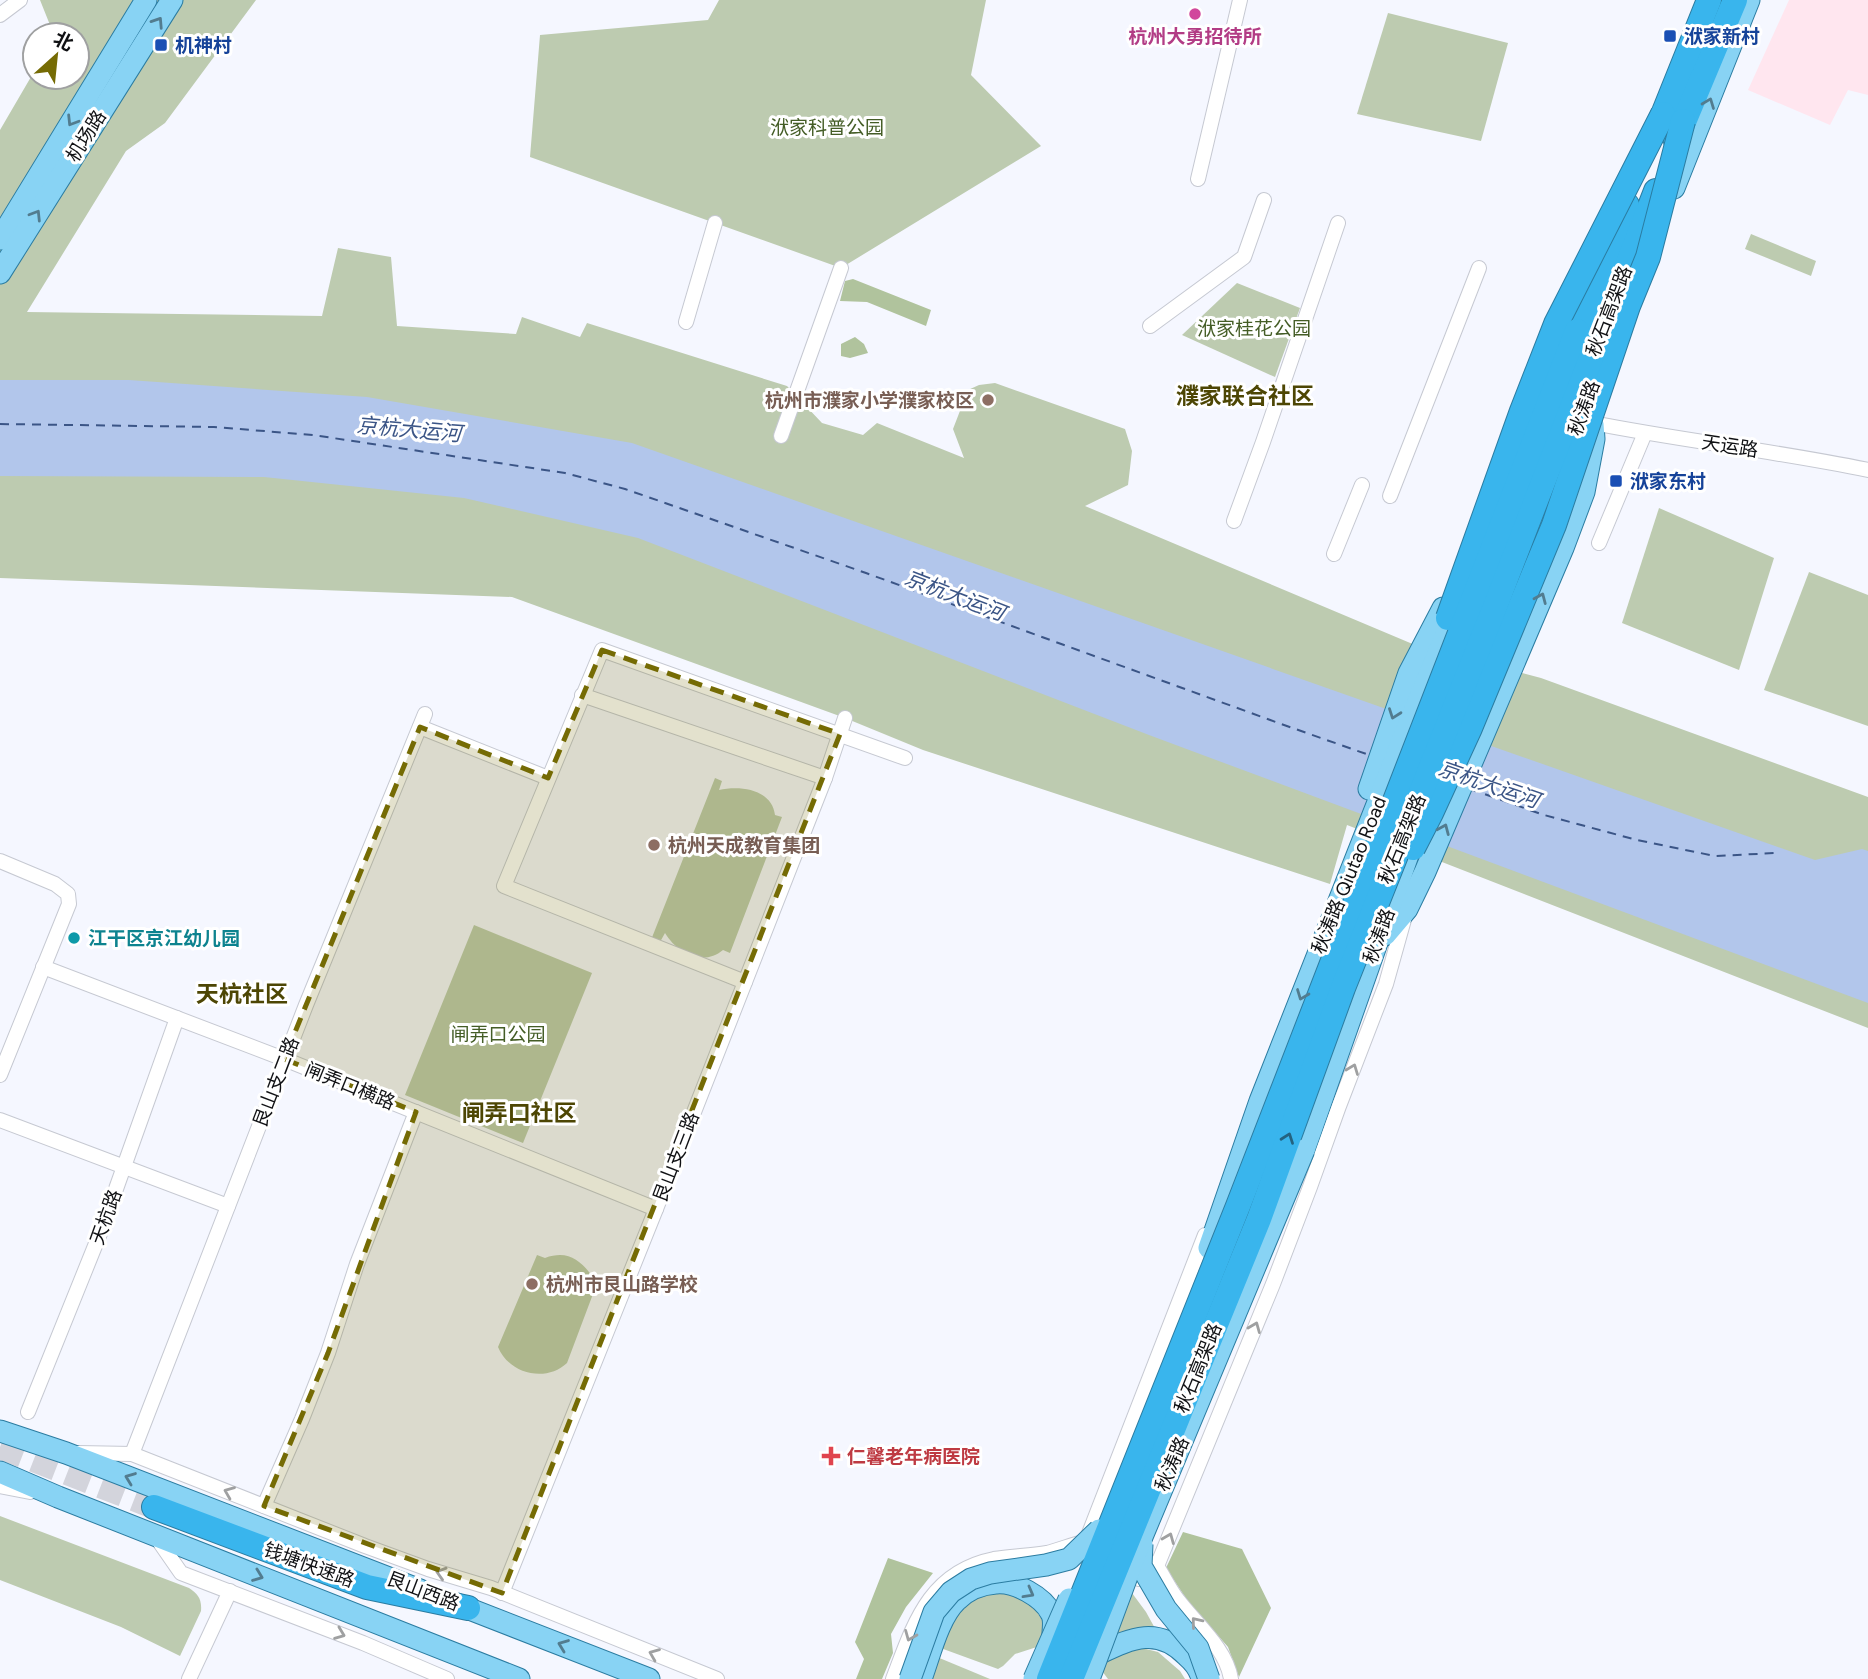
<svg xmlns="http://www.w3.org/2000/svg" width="1868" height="1679" viewBox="0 0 1868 1679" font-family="Figtree,'Noto Sans SC',sans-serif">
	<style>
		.commercial { fill: #ffe6ef }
		.green { fill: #bdcbb0 }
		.forest { fill: #b0c39d }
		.water { fill: #b2c6eb }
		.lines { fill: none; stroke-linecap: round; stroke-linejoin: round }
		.ferry { stroke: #3b5586; stroke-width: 2; stroke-dasharray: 9 7; stroke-linecap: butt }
		.highway-tunnel { stroke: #d3d4dc; stroke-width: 24; stroke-dasharray: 24 12; stroke-linecap: butt }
		.street-casing { stroke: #c6c9d2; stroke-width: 16 }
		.primary-casing { stroke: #2b7ca1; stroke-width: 23 }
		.highway-casing { stroke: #2b7ca1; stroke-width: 26 }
		.street { stroke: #fff; stroke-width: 14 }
		.primary { stroke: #88d3f4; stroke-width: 21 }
		.highway { stroke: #39b5ed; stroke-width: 24 }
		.primary-bridge-casing { stroke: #2b7ca1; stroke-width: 23; stroke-linecap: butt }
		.highway-bridge-casing { stroke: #2b7ca1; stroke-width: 26; stroke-linecap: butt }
		.primary-bridge { stroke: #88d3f4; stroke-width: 21 }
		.highway-bridge { stroke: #39b5ed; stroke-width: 24 }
		.oneway { stroke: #527c8f }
		.oneway2 { stroke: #9fa0a1 }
		.oneway3 { stroke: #246380 }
		.marked { fill: #756b04; fill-opacity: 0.2; stroke: #756b04; stroke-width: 5; stroke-dasharray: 14 9; stroke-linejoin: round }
		.hotel-dot { fill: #d1479c; stroke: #fff; stroke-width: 2.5 }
		.transit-dot { fill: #1a4fb4; stroke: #fff; stroke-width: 2.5 }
		.education-dot { fill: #8d6e63; stroke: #fff; stroke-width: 2.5 }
		.culture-dot { fill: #0f9aa8; stroke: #fff; stroke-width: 2.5 }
		.health-dot { fill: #e0444e; stroke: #fff; stroke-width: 2.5 }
		.labels { text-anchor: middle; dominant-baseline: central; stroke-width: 6; stroke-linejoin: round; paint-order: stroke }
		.hotel-label { font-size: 19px; font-weight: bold; fill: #b23c85; stroke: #fff }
		.transit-label { font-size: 19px; font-weight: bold; fill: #164399; stroke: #fff; text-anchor: start }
		.park-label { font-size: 19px; fill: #445d26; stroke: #fff }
		.street-label { font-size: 19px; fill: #101114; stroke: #fff }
		.education-label { font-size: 19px; font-weight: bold; fill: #785e54; stroke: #fff; text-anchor: start }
		.culture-label { font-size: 19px; font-weight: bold; fill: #0d838f; stroke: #fff; text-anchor: start }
		.health-label { font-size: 19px; font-weight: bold; fill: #be3a42; stroke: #fff; text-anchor: start }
		.water-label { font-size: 21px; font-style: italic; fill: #3b5586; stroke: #fff }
		.quarter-label { font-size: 23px; font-weight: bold; fill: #4d4604; stroke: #fff }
	</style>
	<rect width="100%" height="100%" fill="#f5f7ff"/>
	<path class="commercial" d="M1789,0H1868V95L1848,90L1830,125L1748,90Z"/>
	<g class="green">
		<path d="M40,0H256L165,123L126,151L27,312L322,316L338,248L391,257L397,326L516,334L522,317L580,337L587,323L787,386L822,423L863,435L877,423L964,458L953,429L968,390L979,385L995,383L1125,429L1132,451L1128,485L1085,506L1415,645L1541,678L1868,797V1028L1347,825L1330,884L923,750L845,718L512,597L0,578V130L35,70V77H77V35H54Z"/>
		<path d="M719,0H986L971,75L1041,146L841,268L530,157L540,35L708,20Z"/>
		<path d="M1388,13L1508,43L1481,141L1357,114Z"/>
		<path d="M1751,234L1816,261L1811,276L1745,249Z"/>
		<path d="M1237,283L1300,308L1275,377L1182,335Z"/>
		<path d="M1659,508L1774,558L1739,670L1622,623Z"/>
		<path d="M1809,572L1868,595V726L1764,690Z"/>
		<path d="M715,778L722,781L719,790C740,785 772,789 775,815L782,817L730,953L723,950C703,967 677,953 665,933L660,942L651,940Z"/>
		<path d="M474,925L592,973L523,1143L405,1095Z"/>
		<path d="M537,1255L545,1258C570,1249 582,1262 596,1281V1286L567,1363C546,1383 509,1374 498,1347Z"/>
		<path d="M0,1516L189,1588C198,1594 202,1599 201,1611L180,1656L121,1627L0,1580Z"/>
		<path d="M1132,1593L1146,1612L1157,1632L1131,1629L1111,1636Z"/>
		<path d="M982,1594H1011L1033,1605L1045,1625L1046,1644L1015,1654L1003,1666L998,1669L935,1646L945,1619Z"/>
		<path d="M1134,1646L1158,1652L1180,1671L1185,1679H1108L1099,1667L1106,1659Z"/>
		<path d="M937,1657L990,1679H928Z"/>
	</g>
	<g class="forest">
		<path d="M853,279L931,310L926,326L867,302L840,301L845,281Z"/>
		<path d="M855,337L864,344L868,353L850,358L841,356V344Z"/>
		<path d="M1183,1532L1242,1549L1271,1608L1239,1677L1228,1647L1187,1600L1166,1568Z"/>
		<path d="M888,1558L933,1573L906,1607L891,1634L893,1653L882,1679H856L864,1659L855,1642Z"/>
	</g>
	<path class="water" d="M0,380H129L367,397L632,443L1815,860L1862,849L1868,851V1003L1149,735L638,538L464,498L264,477L0,476Z"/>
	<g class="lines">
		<g class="ferry">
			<path d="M0,424L214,427L313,435L565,473L625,489L866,573L1284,725L1372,756"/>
			<path d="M1470,789L1544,815L1637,840L1715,856L1776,853"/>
		</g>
		<path class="highway-tunnel" d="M0,1447L154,1507"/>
		<g class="street-casing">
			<g id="street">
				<path d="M0,15L20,0"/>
				<path d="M1198,179L1240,0"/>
				<path d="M686,322L715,223"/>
				<path d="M1150,326L1244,257L1264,200"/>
				<path d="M1593,423C1684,441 1777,451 1868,470"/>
				<path d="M781,436L841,268"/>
				<path d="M1390,496L1479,268"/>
				<path d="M1234,521L1263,442L1338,223"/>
				<path d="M1599,543L1645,433"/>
				<path d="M1334,554L1362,485"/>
				<path d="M582,695L825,778"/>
				<path d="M420,727L548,778"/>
				<path d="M0,861L55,884L68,894L69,904L0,1075"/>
				<path d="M43,967L284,1059L656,1209"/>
				<path d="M745,982L504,886L602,650L905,758"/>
				<path d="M0,1120L228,1206"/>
				<path d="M28,1412L101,1231L177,1018"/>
				<path d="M78,1453L132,1454L365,1546L428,1569L491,1588L717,1679"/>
				<path d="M132,1454L306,1005L425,714"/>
				<path d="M0,1486L30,1492"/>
				<path d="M264,1506L302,1419L328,1353L357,1264L416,1112"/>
				<path d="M1088,1536L1205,1235"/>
				<path d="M156,1537L181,1573L363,1643L447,1679"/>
				<path d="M1149,1562L1157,1566C1164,1577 1170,1590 1178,1600C1196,1624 1226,1648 1231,1679"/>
				<path d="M1139,1579L1157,1566L1273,1284L1310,1187L1339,1106L1386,984L1405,916"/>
				<path d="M502,1593L656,1209L825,778L845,718"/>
				<path d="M189,1679L230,1591"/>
				<path d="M893,1679C914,1624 929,1572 994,1559C1011,1556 1030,1556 1047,1553C1059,1550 1071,1545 1083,1542"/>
			</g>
		</g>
		<g class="primary-casing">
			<g id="primary">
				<path d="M1674,188L1749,0"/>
				<path d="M0,239L146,0"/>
				<path d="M0,273L172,0"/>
				<path d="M1369,789L1409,673L1443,608"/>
				<path d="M1385,935L1407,909L1425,872L1563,548L1584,492L1594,439L1593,424"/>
				<path d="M1304,1150L1409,852"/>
				<path d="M1209,1248L1260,1101L1414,711L1458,606"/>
				<path d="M0,1431L66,1453L420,1590"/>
				<path d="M0,1472L58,1497L519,1679"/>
				<path d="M454,1603L649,1679"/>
				<path d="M1100,1653C1132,1638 1158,1626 1187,1656C1194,1662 1200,1670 1202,1679"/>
				<path d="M921,1679C930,1655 938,1618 957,1600C967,1590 982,1584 996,1583C1015,1581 1043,1597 1051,1613C1055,1619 1053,1628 1053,1634"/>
			</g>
		</g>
		<g class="highway-casing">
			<g id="highway">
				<path d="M1656,132L1709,0"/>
				<path d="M1676,141L1735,0"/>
				<path d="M1577,331L1627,205"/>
				<path d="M1598,340L1656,191"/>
				<path d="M154,1507L367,1587L468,1608"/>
			</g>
		</g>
		<use href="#street" class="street"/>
		<use href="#primary" class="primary"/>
		<use href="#highway" class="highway"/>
		<g class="primary-bridge-casing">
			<g id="primary-bridge">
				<path d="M1142,1544L1141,1566L1166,1609L1198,1648L1209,1679"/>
				<path d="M910,1679L934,1612L951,1592L971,1579L990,1573L1046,1565L1069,1559L1099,1530"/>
				<path d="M1034,1679L1069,1599"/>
				<path d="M1089,1679L1139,1544L1304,1150"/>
			</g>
		</g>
		<g class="highway-bridge-casing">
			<g id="highway-bridge">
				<path d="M1448,618L1522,411L1556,324L1663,114"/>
				<path d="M1413,848L1431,813L1470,728L1554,525L1628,306L1648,257L1683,121"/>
				<path d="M1049,1679L1238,1206L1577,331"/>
				<path d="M1071,1679L1259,1219L1343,988L1498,599L1598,340"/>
			</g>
		</g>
		<use href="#primary-bridge" class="primary-bridge"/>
		<use href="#highway-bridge" class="highway-bridge"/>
	</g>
	<defs><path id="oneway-chevron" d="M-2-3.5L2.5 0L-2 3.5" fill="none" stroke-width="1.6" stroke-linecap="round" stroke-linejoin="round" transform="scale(1.75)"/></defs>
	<g class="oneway">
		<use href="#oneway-chevron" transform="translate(158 22) rotate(-57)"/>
		<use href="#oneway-chevron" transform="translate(1709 103) rotate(-69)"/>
		<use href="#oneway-chevron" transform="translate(72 121) rotate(122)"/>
		<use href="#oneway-chevron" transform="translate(36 215) rotate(-58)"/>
		<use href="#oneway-chevron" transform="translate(1541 598) rotate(-67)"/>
		<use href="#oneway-chevron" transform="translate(1394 714) rotate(110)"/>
		<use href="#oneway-chevron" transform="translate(1444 829) rotate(-67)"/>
		<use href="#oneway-chevron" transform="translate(1302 995) rotate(111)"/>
		<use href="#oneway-chevron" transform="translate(130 1478) rotate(-159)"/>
		<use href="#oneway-chevron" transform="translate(258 1576) rotate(21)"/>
		<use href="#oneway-chevron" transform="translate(1029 1593) rotate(29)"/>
		<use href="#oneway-chevron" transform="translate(563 1645) rotate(-159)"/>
	</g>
	<g class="oneway2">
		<use href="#oneway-chevron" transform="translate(1353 1069) rotate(-69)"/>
		<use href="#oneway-chevron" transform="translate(1255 1327) rotate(-68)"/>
		<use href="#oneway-chevron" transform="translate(229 1492) rotate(-158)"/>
		<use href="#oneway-chevron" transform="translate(1169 1538) rotate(-68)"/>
		<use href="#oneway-chevron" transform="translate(441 1573) rotate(-163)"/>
		<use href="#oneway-chevron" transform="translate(1196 1622) rotate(-129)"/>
		<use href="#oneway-chevron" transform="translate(340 1634) rotate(21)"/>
		<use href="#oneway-chevron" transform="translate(910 1636) rotate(112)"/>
		<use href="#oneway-chevron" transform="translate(654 1654) rotate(-158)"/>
	</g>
	<use class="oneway3" href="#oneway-chevron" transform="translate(1288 1138) rotate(-70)"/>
	<path class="marked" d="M602,650L840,734L502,1593L264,1506L328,1353L416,1112L284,1059L420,727L548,778Z"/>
	<circle class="hotel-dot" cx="1195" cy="14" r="7"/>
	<g class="transit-dot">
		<rect x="1663" y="29" width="14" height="14" rx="3.5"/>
		<rect x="154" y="38" width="14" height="14" rx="3.5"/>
		<rect x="1609" y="474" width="14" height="14" rx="3.5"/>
	</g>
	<g class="education-dot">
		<circle cx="988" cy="400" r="7"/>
		<circle cx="654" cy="845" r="7"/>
		<circle cx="532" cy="1284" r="7"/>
	</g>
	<circle class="culture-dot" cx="74" cy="938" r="7"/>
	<path class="health-dot" d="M827.5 1445.5h7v7h7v7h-7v7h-7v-7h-7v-7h7z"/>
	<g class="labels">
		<g class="hotel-label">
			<text x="1195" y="36">杭州大勇招待所</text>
		</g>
		<g class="transit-label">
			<text x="1684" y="36">洑家新村</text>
			<text x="175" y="45">机神村</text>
			<text x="1630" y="481">洑家东村</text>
		</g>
		<g class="park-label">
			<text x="827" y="127">洑家科普公园</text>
			<text x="1254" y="328">洑家桂花公园</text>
			<text x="498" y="1034">闸弄口公园</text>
		</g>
		<g class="street-label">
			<text transform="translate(86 136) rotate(-58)">机场路</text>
			<text transform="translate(1609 311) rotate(-69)">秋石高架路</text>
			<text transform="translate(1584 408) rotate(-70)">秋涛路</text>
			<text transform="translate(1730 446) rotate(9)">天运路</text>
			<text transform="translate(1402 839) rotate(-68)">秋石高架路</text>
			<text transform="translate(1349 875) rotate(-68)">秋涛路 Qiutao Road</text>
			<text transform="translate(1379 936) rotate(-70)">秋涛路</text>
			<text transform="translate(276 1082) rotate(-69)">艮山支二路</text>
			<text transform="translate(350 1086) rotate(22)">闸弄口横路</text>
			<text transform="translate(676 1157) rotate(-69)">艮山支三路</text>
			<text transform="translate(106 1217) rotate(-70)">天杭路</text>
			<text transform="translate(1198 1368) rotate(-68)">秋石高架路</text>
			<text transform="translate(1172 1464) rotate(-67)">秋涛路</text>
			<text transform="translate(309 1565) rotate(20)">钱塘快速路</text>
			<text transform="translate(423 1591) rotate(21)">艮山西路</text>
		</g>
		<g class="education-label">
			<text x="974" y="400" text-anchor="end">杭州市濮家小学濮家校区</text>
			<text x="668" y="845">杭州天成教育集团</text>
			<text x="546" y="1284">杭州市艮山路学校</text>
		</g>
		<g class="culture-label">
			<text x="88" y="938">江干区京江幼儿园</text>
		</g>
		<g class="health-label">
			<text x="847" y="1456">仁馨老年病医院</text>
		</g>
		<g class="water-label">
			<text transform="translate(409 429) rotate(5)">京杭大运河</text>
			<text transform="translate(955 595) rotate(21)">京杭大运河</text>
			<text transform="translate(1489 784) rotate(19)">京杭大运河</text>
		</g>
		<g class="quarter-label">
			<text x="1245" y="396">濮家联合社区</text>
			<text x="242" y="994">天杭社区</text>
			<text x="519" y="1113">闸弄口社区</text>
		</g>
	</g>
	<g transform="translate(56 56) rotate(27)"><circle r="33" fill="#ffffff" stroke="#9fa0a1" stroke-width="2"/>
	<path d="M0-5L12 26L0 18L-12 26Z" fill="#756b04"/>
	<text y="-10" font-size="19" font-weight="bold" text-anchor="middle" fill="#101114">北</text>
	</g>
</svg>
